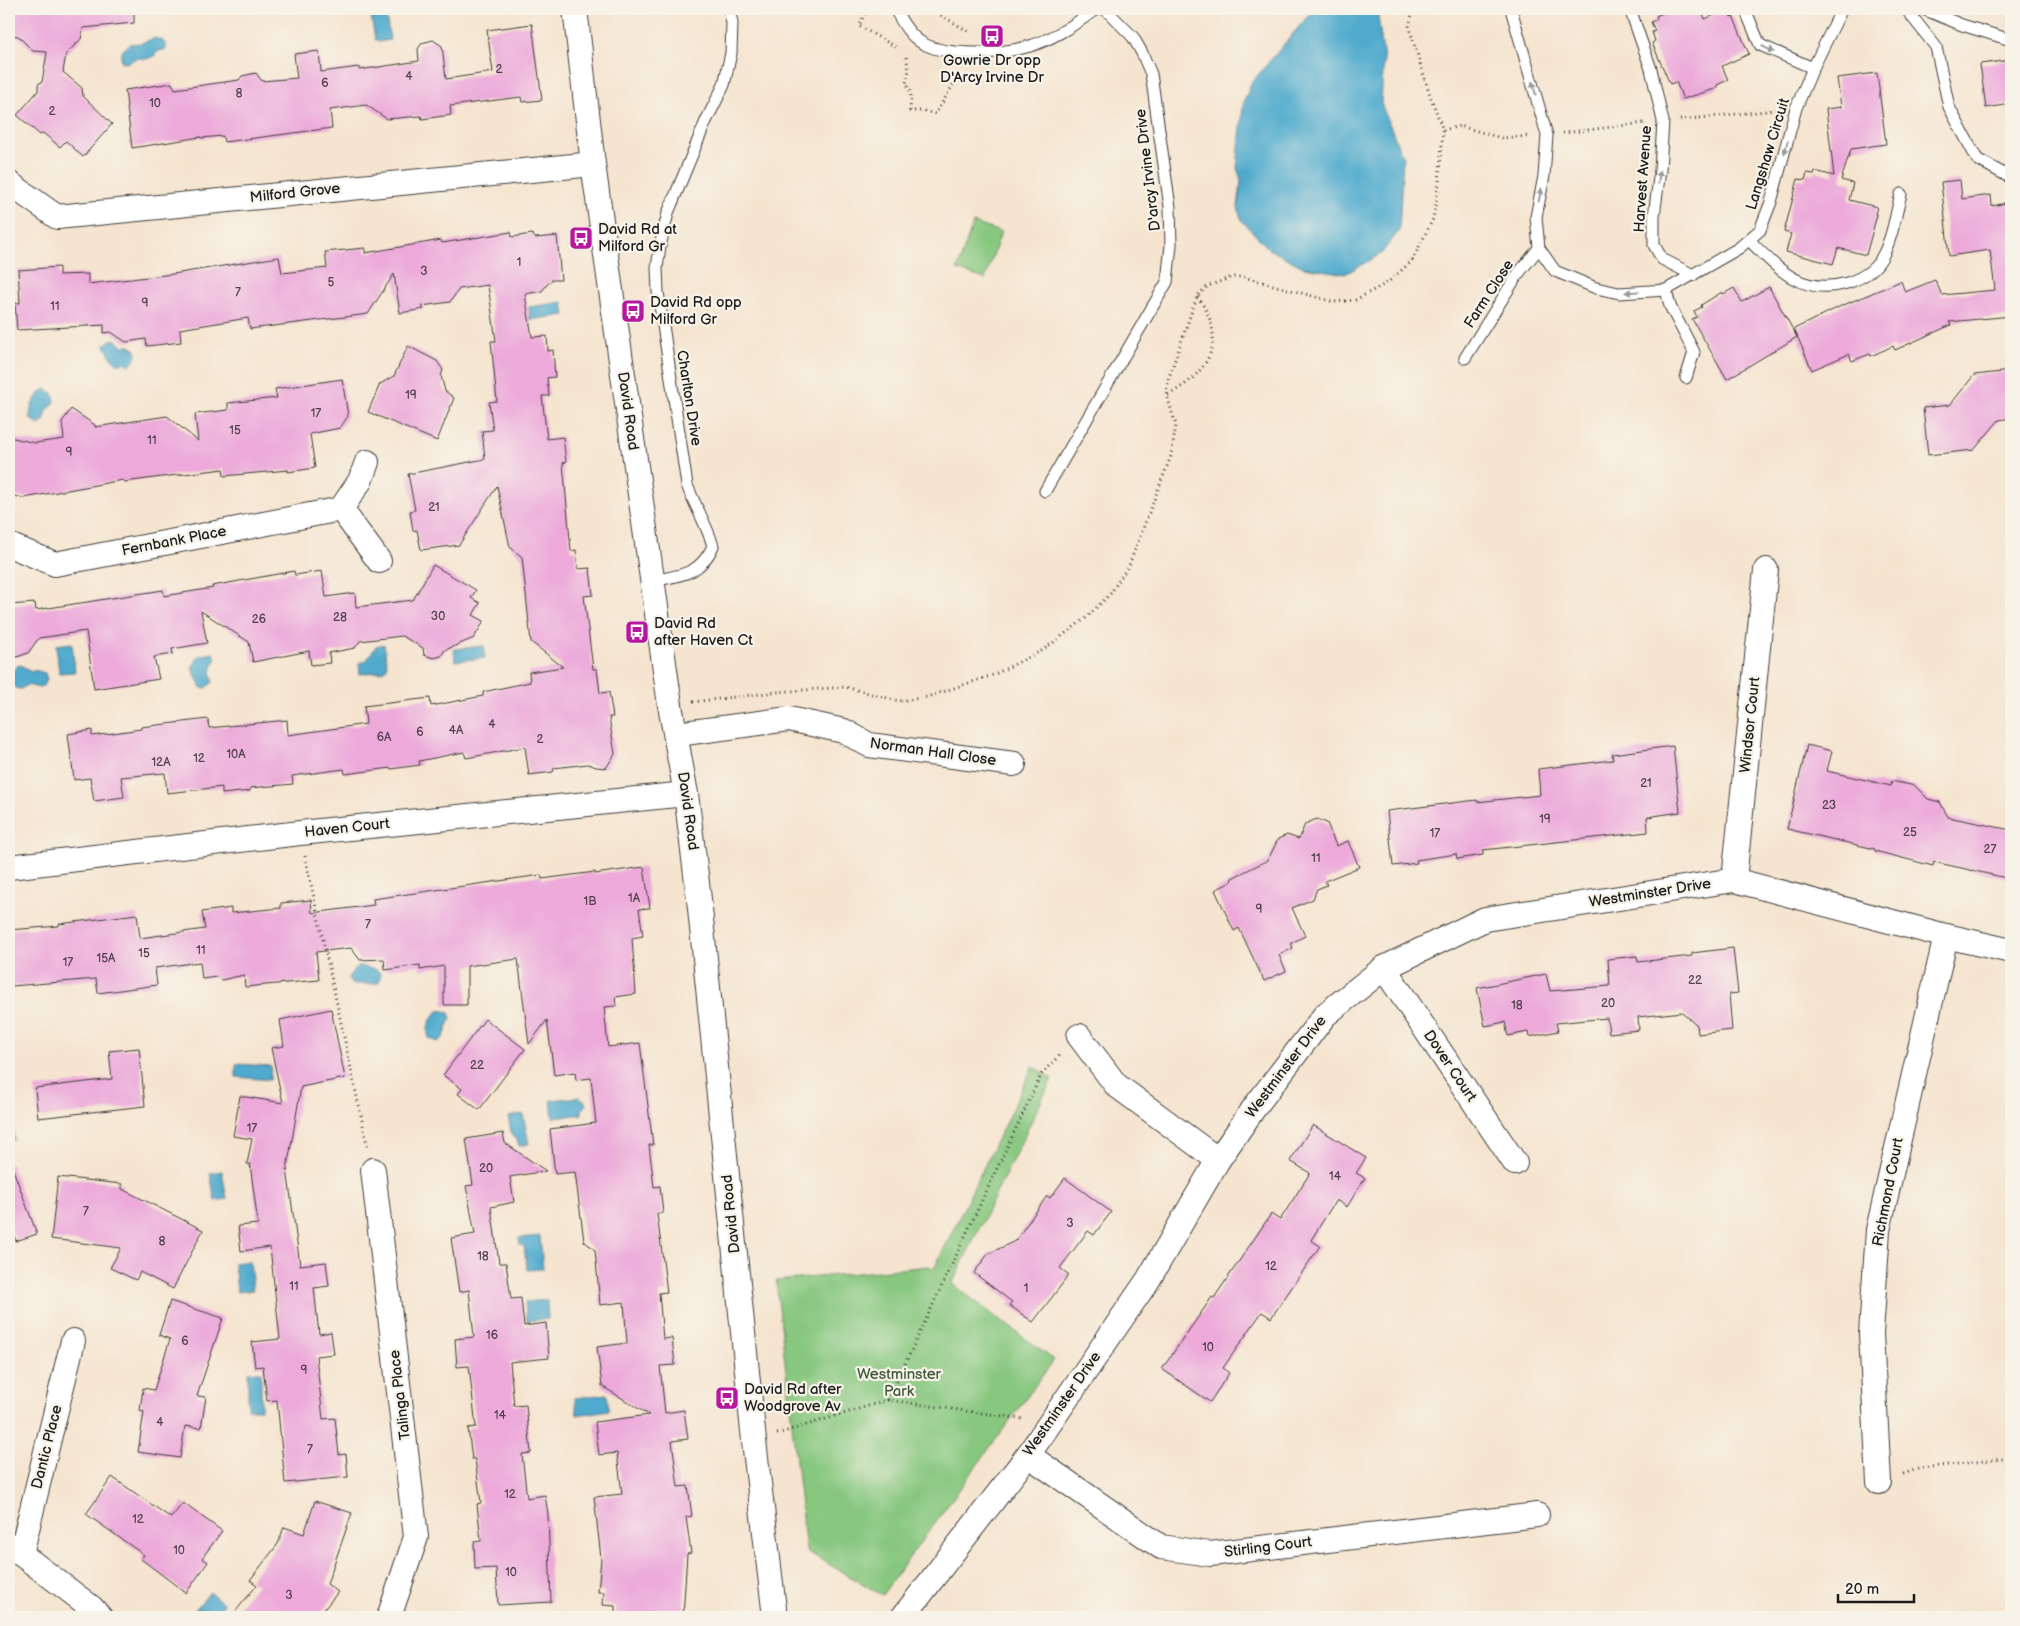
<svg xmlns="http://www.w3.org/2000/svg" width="2020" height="1626" viewBox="0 0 2020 1626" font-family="'Balsamiq Sans',sans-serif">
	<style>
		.green { fill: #87c77f; stroke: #52724e }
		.water { fill: #4faacd; stroke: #366374 }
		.building { fill: #eca9da }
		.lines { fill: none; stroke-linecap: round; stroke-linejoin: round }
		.service-casing { stroke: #3d3a37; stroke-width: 13 }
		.minor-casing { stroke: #3d3a37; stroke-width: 26 }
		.path { stroke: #3d3a37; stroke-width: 3; stroke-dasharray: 1 4; stroke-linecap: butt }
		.service { stroke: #fff; stroke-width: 11 }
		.minor { stroke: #fff; stroke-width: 24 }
		.oneway { fill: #999 }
		.labels { text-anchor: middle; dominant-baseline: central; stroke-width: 4.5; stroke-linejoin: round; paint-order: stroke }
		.number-label { font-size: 12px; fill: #503f4c }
		.poi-label { font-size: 15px; fill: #1c1c1c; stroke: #f7f3e8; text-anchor: start }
		.street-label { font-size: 15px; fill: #1c1c1c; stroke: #f7f3e8 }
		.park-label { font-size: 15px; fill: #41583f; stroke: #f7f3e8 }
	</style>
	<rect width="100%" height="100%" fill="#f7f3e8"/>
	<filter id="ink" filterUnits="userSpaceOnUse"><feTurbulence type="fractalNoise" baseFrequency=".02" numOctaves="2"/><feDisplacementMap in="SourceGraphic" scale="10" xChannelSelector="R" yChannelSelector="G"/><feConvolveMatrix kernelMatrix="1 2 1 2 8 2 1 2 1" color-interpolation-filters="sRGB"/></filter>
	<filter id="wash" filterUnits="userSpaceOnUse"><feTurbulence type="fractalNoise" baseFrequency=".0096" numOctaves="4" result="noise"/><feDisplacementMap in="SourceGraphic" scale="20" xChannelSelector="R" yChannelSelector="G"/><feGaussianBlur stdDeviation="1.12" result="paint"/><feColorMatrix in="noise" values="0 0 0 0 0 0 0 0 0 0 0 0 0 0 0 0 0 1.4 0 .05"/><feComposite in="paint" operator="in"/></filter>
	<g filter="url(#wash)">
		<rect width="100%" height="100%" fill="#f5e4cf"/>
		<g class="green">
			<path d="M973,223L1001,232L985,279L957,270Z"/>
			<path d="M1033,1066L1052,1079L952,1284L1054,1360L882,1595L806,1551L776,1281L929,1266L934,1269Z"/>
		</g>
		<g class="water">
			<path d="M385,9L390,40L378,42L375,39L370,10Z"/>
			<path d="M1314,9H1377L1384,59L1381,103L1403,158L1399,231L1381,254L1345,274L1303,267L1269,249L1241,220L1238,207L1241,180L1237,168L1243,105L1251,83Z"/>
			<path d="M155,38L162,40L166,45V49L159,51L153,57L146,59L137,58L126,63L121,61V52L129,44L141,43Z"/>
			<path d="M563,302L565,315L530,320L529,307Z"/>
			<path d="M115,339L123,346L128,345L136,350C136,357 135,362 128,365L124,362L122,364C112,363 109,353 105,345L110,340Z"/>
			<path d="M45,389L53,393L55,402L47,411L44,421L39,425L30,418C30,406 35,396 45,389Z"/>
			<path d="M72,643L75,672L59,673L56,645Z"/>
			<path d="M384,644L387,667L384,671L360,674L359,663L366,661L376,646Z"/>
			<path d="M484,646L485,658L455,661L454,649Z"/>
			<path d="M213,653L216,658L211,671L213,682L206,688H201L192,668L199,656Z"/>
			<path d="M21,665L31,672L35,670L45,673L47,679L44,685L39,688L27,685L21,689L15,688C8,680 10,674 17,666Z"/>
			<path d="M360,966L377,970L381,974L379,982L374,984H351L348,978L354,969Z"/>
			<path d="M439,1010L449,1012L451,1018L444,1037L438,1042L429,1038C425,1028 431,1017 439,1010Z"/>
			<path d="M236,1064L271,1066L270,1080L236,1077Z"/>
			<path d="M580,1097L581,1100H584L587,1105L582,1109V1114L553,1118L551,1100Z"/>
			<path d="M523,1114L529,1144L519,1146L517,1140L512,1136L508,1117Z"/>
			<path d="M9,1119H13L14,1140H9Z"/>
			<path d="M222,1171L227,1199L215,1201L210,1173Z"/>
			<path d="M540,1236L543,1269L527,1270L524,1246L520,1245L519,1238Z"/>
			<path d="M250,1261L253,1290L237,1292L234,1263Z"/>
			<path d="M547,1300L548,1319L527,1321L525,1302Z"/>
			<rect x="248" y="1372" width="13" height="37"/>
			<path d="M607,1394L609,1410L577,1415L575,1398Z"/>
			<path d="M210,1592L224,1604L213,1617H189Z"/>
		</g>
		<g id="blocks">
			<g class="building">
				<path d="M9,9H134V23L83,28L81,39L66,54L63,72L82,88L83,96L112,124L83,157L66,141L60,147L43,133L40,135L17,115L38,91V84L42,82L47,52L33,51L18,36L9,35Z"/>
				<path d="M1672,9H1701L1705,19L1727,10L1731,17L1733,16L1749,54L1722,66L1728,80L1717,85L1718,88L1683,99L1676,82L1670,84L1652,43L1655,41L1652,32L1655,31L1651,22L1657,19L1656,16Z"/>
				<path d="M532,24L542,100L522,102L521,97L450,106L451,115L422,119L421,116L387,119L366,105L330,110L332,128L224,142L223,136L201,138V137L132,148L125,90L172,83L175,89L239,80L242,76L256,73L262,81L297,78L294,54L319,51L321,72L359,67V70L419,61L418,49L422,43L433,40L442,46L446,79L493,72L487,30Z"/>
				<path d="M2011,60V104L1986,108L1980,64Z"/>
				<path d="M1877,73L1886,144L1851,149L1841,180L1853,183L1849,200L1877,207L1875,214L1877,215L1866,255L1838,248L1833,264L1786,252L1791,234L1784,232L1798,179L1805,180L1807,173L1814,174L1815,171L1834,176L1826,109L1841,107L1837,78Z"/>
				<path d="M1960,180L1962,199L1991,195L1992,206L2011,202V316L1949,322L1951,325L1895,350L1893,346L1871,356L1870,354L1852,361L1849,354L1812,370L1794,329L1841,306L1901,281L1905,292L1935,280L1942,295L1995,290L1990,250L1949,256L1941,182Z"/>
				<path d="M511,232L512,237L532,234L535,238L557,236L561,280H551L542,291L525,294L532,337L547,336L548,351L553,350L555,377L547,378L549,396H542L547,439L563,437L566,462L563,463L571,551L576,550L578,569L590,568L593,595L584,596L593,669H597L600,693L609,692L613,717H609L615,754L606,768L596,767L588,764L554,768L553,772L529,775L525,747L466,758L464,752L419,761L420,765L391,769V768L345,774L344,769L292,776L293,784L250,788V791L222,794V787L167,793L165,773L121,777L124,797L94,801L90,778L74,780L68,734L92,730V736L141,729V727L208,719L209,728L287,720L288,735L366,724L364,706L430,698L431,706L483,696V692L530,682L529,672L563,667L531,642L522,557L510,547L497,486L459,545L421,550L417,530L413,531L410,511L415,510L408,474L485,459L482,431L493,430L489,402L497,401L491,341H496L488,285L459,289L450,302L422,306L424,309L400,313L394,274L368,314L250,329L248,318L180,329L181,342L147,346L146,339L126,342L111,332L104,333V325L17,330L15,303H20L18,270L59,267V275L88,274V284L173,274L279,257L282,273L327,268L325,252L365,248V253L441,240L442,243Z"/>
				<path d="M1769,287L1797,337L1727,379L1692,319L1697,317L1694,311L1702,307L1701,305L1722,292L1723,294L1734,288L1742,302Z"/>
				<path d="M408,346L437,361L443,370L441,376L445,391L454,398L437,441L368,412L380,384L394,376Z"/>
				<path d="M2011,371V418L1999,420L1974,450L1928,455L1923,408L1950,405L1974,375Z"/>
				<path d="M342,379L348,416L340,428L310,434L315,468L288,472V470L224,476L223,469L124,482L123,480L24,498L9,495V437L35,443L64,439L62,422L71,409L95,425V427L167,416L198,441L195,414L228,410V403L277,398L275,389Z"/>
				<path d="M433,565L476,590L471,598L480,603L473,615L484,621L474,638L445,650L441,656L434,658L424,655L423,648L402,636L360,641L355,648L329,653L330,663L311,665L309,651L253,662L249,642L201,611L207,643L172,649L173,654L154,657L159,679L94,689L86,631L39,638L28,653L17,657L9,649V605L35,603L36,610L163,590L164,596L213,588L212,586L294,571L295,575L322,571L326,597L355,593L356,607L413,600Z"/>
				<path d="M1807,745L1832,751L1827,771L1891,786L1892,781L1915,786L1928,799L1940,802L1948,817L2011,830V879L1934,862L1933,866L1875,851V849L1787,829Z"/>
				<path d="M1673,746L1680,812L1647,817L1648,832L1483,850V855L1457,859L1456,854L1416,860L1417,863L1393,866L1387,811L1477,800V802L1540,795L1538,769L1613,760L1612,754Z"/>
				<path d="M1317,819L1327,823L1336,846L1348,841L1359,867L1325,881L1327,885L1317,889L1313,899L1292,908L1305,936L1291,943L1293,948L1279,955L1286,971L1264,981L1239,928L1234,931L1215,890L1231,882L1232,878L1268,860L1278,839L1287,835L1299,839L1305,824Z"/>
				<path d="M644,867L650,908L639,909L643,936L632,938L636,994L615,997L616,1006L604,1007L608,1047L640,1043L653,1145H649L654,1187L660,1186L663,1213L657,1214L667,1292L659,1293L663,1339L672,1338L675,1365L660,1366L665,1413L684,1410L688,1439L672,1441L678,1487L688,1486L692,1516L686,1517L691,1553L687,1554L683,1617H615V1606L603,1605L604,1592H598L601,1558L594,1497L622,1494L617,1453L599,1455L595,1422L649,1415L602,1386L597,1347L627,1343L624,1302L600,1305L595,1250L584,1241L575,1172L555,1174L550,1129L596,1123L591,1078L576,1080L575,1072L554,1075L547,1020L529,1044L518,959L467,966V1005H444V966L420,970V965L385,970L384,959L360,960L351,948L316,952L319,980L245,987L244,975L221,980L216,977L202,979L200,962L155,968L157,985L98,993L96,979L12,986L9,944V930L59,926V924L137,914L140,938L205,929L202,912L231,908V913L281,908V903L311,900L312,913L374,905L373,899L541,875L542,879L595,872V874Z"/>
				<path d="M1733,948L1738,993L1729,994L1732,1030L1698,1034L1697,1025L1682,1012L1638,1017L1639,1030L1609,1033L1607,1018L1556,1023L1558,1031L1529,1037L1528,1032L1508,1036L1505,1022L1485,1026L1477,988L1546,974L1550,991L1610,986L1608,959L1637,956L1638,962L1692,956V953Z"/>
				<path d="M331,1009L345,1078L301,1087L287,1169L300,1265L326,1262L329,1286L314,1288L319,1334L331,1332L334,1354L316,1356L323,1419L335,1418L339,1455L346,1454L348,1477L285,1483L277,1400L267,1401L263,1366L255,1367L252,1342L280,1339L270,1247L241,1251L238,1226L258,1224L250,1164H247L252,1139L233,1136L240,1096L283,1103L271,1048L284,1046L280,1020Z"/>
				<path d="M485,1019L525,1049L479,1110L458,1094L462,1089L443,1075Z"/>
				<path d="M139,1048L145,1106L38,1118L35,1088L112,1079L109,1051Z"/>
				<path d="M1313,1125L1366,1158L1356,1173L1365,1178L1347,1207L1336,1200L1311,1240L1320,1246L1271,1318L1262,1312L1223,1368L1229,1373L1210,1402L1162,1369L1212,1297L1214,1298L1271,1214L1280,1220L1310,1173L1290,1161Z"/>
				<path d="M503,1133L505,1143L546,1171L510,1177L514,1202L491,1207L499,1263H506L511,1299L521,1298L524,1326L546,1323L549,1358L510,1362L514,1406L526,1405L531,1453L522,1454L527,1498L545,1495L548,1514L551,1602L498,1605L496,1568L475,1569L474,1542L481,1541L477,1504L481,1503L475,1459H472L468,1428L476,1427L469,1366L457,1367L455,1339L474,1337L469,1290L459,1292L451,1238L475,1234L466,1186L473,1185L466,1139Z"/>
				<path d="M9,1164H11L37,1234L16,1241L9,1223Z"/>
				<path d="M58,1177L122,1184V1189L203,1230L173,1289L140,1272L136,1280L110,1268L121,1248L51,1239Z"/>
				<path d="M1065,1178L1111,1212L1094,1235L1088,1231L1060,1268L1069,1275L1033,1322L1009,1305L1012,1302L974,1273L988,1254L1015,1241L1047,1196L1050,1198Z"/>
				<path d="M170,1301L223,1318L197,1396L206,1397L201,1428L185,1426L180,1458L138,1452L144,1412L140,1411L143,1388L154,1390L170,1339L159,1335Z"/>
				<path d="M112,1477L171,1518L183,1503L222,1531L202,1558L208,1562L186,1593L141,1559L144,1555L86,1514Z"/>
				<path d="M315,1501L352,1513L327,1584L338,1592L318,1617H231L257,1585L250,1580L278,1544L284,1527L304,1534Z"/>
			</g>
		</g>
	</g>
	<g filter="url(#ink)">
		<use href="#blocks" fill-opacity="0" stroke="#3d3a37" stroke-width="1"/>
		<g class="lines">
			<g class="service-casing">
				<g id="service">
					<path d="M895,9C902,22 910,37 924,44C949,57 1003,54 1030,46C1054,39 1076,23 1097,9"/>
					<path d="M1511,9L1547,135L1544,176L1536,217L1539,248L1555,271L1596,288L1619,293L1666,290L1739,248L1760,230L1771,202L1796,108L1813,68L1842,9"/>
					<path d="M1630,9L1651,69L1663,121L1660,170L1654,216V245L1662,259L1693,275"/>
					<path d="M1745,9L1760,45L1813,68"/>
					<path d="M1906,9L1936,47L1949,107L1977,159L2011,178"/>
					<path d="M1923,9L1962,25L2011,40"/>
					<path d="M1749,240C1779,270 1802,296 1847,283C1863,278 1877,269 1884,253C1893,236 1896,213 1901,194"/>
					<path d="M1666,290L1670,306L1694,352L1686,378"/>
					<path d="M1465,358L1518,274L1539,248"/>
					<path d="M1045,491L1167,282L1171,245L1170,207L1151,74L1142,53L1133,37L1105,9"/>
					<path d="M652,581C681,575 700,575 713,546C707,525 695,506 687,485L658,292L657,268L660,246L668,213L706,121L724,85L731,53L732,23L729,9"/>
				</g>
			</g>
			<g class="minor-casing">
				<g id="minor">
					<path d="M575,9L593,164L670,705L686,794L699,899L754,1441L775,1617"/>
					<path d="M9,183L57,217L593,164"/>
					<path d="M367,462L360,481L341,509L379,561"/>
					<path d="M9,545L55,564L341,509"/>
					<path d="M677,734L789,719L844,731L869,745L1014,764"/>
					<path d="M9,867L300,833L686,794"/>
					<path d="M1734,880L1766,570"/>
					<path d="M1384,968L1515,1163"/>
					<path d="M1079,1036L1116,1085L1218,1160"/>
					<path d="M373,1170L416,1537L389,1617"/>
					<path d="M1028,1455L1161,1547L1210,1554L1537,1515"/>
					<path d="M1879,1482L1871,1334L1878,1230L1946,936"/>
					<path d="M9,1545L91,1607L100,1617"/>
					<path d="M21,1554L73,1341"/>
					<path d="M903,1617L1028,1455L1148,1280L1218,1160L1254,1108L1325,1015L1384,968L1485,919L1734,880L1946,936L2011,951"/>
				</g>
			</g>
			<g class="path">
				<path d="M867,9L859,26L896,47"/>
				<path d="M933,9L939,14L971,33"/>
				<path d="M906,57L909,70L906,83L911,93L910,111H924L935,114L953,85L961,79H972"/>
				<path d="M1680,120L1776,110"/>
				<path d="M1443,130L1460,126L1501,138L1530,136"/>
				<path d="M1563,133L1644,123"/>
				<path d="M1168,395C1210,372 1229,339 1197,296"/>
				<path d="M693,702L776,692L845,687L899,701L927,697L993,675L1043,650L1086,618L1110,594L1129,565L1171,456L1176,425L1167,396L1168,380L1197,296L1208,286L1232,277H1244L1334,302L1355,300L1387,283L1412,261L1433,219L1439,183L1443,130L1431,98L1409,27L1413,9"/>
				<path d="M305,856L368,1148"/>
				<path d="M888,1400L1042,1073L1062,1053"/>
				<path d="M777,1434L888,1400L1024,1419"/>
				<path d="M1903,1474L1921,1468L2011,1458"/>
			</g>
			<use href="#service" class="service"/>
			<use href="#minor" class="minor"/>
		</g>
		<defs><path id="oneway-solid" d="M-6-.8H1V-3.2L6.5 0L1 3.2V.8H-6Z" transform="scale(1.25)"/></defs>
		<g class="oneway">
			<use href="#oneway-solid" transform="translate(1768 49) rotate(26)"/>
			<use href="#oneway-solid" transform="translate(1534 88) rotate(-106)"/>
			<use href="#oneway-solid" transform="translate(1786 147) rotate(105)"/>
			<use href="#oneway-solid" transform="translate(1659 177) rotate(-82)"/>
			<use href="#oneway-solid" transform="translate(1540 195) rotate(-78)"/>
			<use href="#oneway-solid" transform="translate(1632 292) rotate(177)"/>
		</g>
	</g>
	<defs>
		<g id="bus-square" transform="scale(1.25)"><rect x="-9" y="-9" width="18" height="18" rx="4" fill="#b5179e" stroke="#f7f3e8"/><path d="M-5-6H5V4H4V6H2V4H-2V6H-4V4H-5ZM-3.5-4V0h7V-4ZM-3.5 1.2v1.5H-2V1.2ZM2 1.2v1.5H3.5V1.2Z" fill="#fff"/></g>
	</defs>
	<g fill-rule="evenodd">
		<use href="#bus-square" x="992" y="36"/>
		<use href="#bus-square" x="581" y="238"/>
		<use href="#bus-square" x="633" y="311"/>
		<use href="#bus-square" x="637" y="632"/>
		<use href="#bus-square" x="727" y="1398"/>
	</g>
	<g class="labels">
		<g class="number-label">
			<text x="499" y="69">2</text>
			<text x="409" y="76">4</text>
			<text x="325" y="83">6</text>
			<text x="239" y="93">8</text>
			<text x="155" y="103">10</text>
			<text x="52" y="111">2</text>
			<text x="519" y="262">1</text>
			<text x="424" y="271">3</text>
			<text x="331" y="282">5</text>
			<text x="238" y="292">7</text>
			<text x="145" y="303">9</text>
			<text x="55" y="306">11</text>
			<text x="411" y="395">19</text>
			<text x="316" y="413">17</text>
			<text x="235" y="430">15</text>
			<text x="152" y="440">11</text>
			<text x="69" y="452">9</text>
			<text x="434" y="507">21</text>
			<text x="438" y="616">30</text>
			<text x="340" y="617">28</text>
			<text x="259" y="619">26</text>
			<text x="492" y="724">4</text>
			<text x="456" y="730">4A</text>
			<text x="420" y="732">6</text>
			<text x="384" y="737">6A</text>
			<text x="540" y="739">2</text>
			<text x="236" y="754">10A</text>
			<text x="199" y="758">12</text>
			<text x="161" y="762">12A</text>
			<text x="1646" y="783">21</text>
			<text x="1829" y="805">23</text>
			<text x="1545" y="819">19</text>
			<text x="1910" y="832">25</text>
			<text x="1435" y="833">17</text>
			<text x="1990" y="849">27</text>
			<text x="1316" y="858">11</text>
			<text x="634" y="898">1A</text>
			<text x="590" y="901">1B</text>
			<text x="1259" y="909">9</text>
			<text x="368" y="924">7</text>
			<text x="201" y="950">11</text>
			<text x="144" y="953">15</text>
			<text x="106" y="958">15A</text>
			<text x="68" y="962">17</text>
			<text x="1695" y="980">22</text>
			<text x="1608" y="1003">20</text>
			<text x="1517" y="1005">18</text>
			<text x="477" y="1065">22</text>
			<text x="252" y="1128">17</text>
			<text x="486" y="1168">20</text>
			<text x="1335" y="1176">14</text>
			<text x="86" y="1211">7</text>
			<text x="1070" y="1223">3</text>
			<text x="162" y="1241">8</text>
			<text x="483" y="1256">18</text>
			<text x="1271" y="1266">12</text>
			<text x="294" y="1286">11</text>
			<text x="1026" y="1288">1</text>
			<text x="492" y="1335">16</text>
			<text x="185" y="1341">6</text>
			<text x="1208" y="1347">10</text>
			<text x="304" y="1370">9</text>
			<text x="500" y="1415">14</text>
			<text x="160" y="1422">4</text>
			<text x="310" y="1449">7</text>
			<text x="510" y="1494">12</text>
			<text x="138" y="1519">12</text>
			<text x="179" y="1550">10</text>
			<text x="511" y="1572">10</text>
			<text x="289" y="1595">3</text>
		</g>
		<g class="poi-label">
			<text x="992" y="60" text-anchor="middle">Gowrie Dr opp<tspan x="992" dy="17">D'Arcy Irvine Dr</tspan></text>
			<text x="598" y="229">David Rd at<tspan x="598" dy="17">Milford Gr</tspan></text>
			<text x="650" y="302">David Rd opp<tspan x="650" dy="17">Milford Gr</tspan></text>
			<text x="654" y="623">David Rd<tspan x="654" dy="17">after Haven Ct</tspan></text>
			<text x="744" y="1389">David Rd after<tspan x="744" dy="17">Woodgrove Av</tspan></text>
		</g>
		<g class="street-label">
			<text transform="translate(1768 154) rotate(-73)">Langshaw Circuit</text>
			<text transform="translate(1148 170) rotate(-97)">D'arcy Irvine Drive</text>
			<text transform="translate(1643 179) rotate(-86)">Harvest Avenue</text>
			<text transform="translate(295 193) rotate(-6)">Milford Grove</text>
			<text transform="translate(1489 294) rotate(-57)">Farm Close</text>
			<text transform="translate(689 398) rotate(81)">Charlton Drive</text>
			<text transform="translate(628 411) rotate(82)">David Road</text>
			<text transform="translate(174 541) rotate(-11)">Fernbank Place</text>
			<text transform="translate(1750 725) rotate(-84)">Windsor Court</text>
			<text transform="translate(933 752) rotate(8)">Norman Hall Close</text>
			<text transform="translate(688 811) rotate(82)">David Road</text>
			<text transform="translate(347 828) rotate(-6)">Haven Court</text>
			<text transform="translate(1650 893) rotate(-9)">Westminster Drive</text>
			<text transform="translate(1450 1066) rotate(56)">Dover Court</text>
			<text transform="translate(1286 1067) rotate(-53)">Westminster Drive</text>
			<text transform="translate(1888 1192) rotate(-79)">Richmond Court</text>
			<text transform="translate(731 1214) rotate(-96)">David Road</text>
			<text transform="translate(400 1395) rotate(-97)">Talinga Place</text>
			<text transform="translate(1062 1404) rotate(-55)">Westminster Drive</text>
			<text transform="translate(47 1447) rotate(-76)">Dantic Place</text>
			<text transform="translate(1268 1547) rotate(-7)">Stirling Court</text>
		</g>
		<g class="park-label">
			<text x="899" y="1374">Westminster<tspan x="899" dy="17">Park</tspan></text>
		</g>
	</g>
	<rect width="2020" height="1626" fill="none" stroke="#f7f3e8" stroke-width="30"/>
	<path d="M1838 1594v8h76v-8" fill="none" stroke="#1c1c1c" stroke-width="2.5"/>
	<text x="1845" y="1594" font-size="15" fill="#1c1c1c" stroke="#f7f3e8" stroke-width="4" paint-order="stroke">20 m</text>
</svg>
